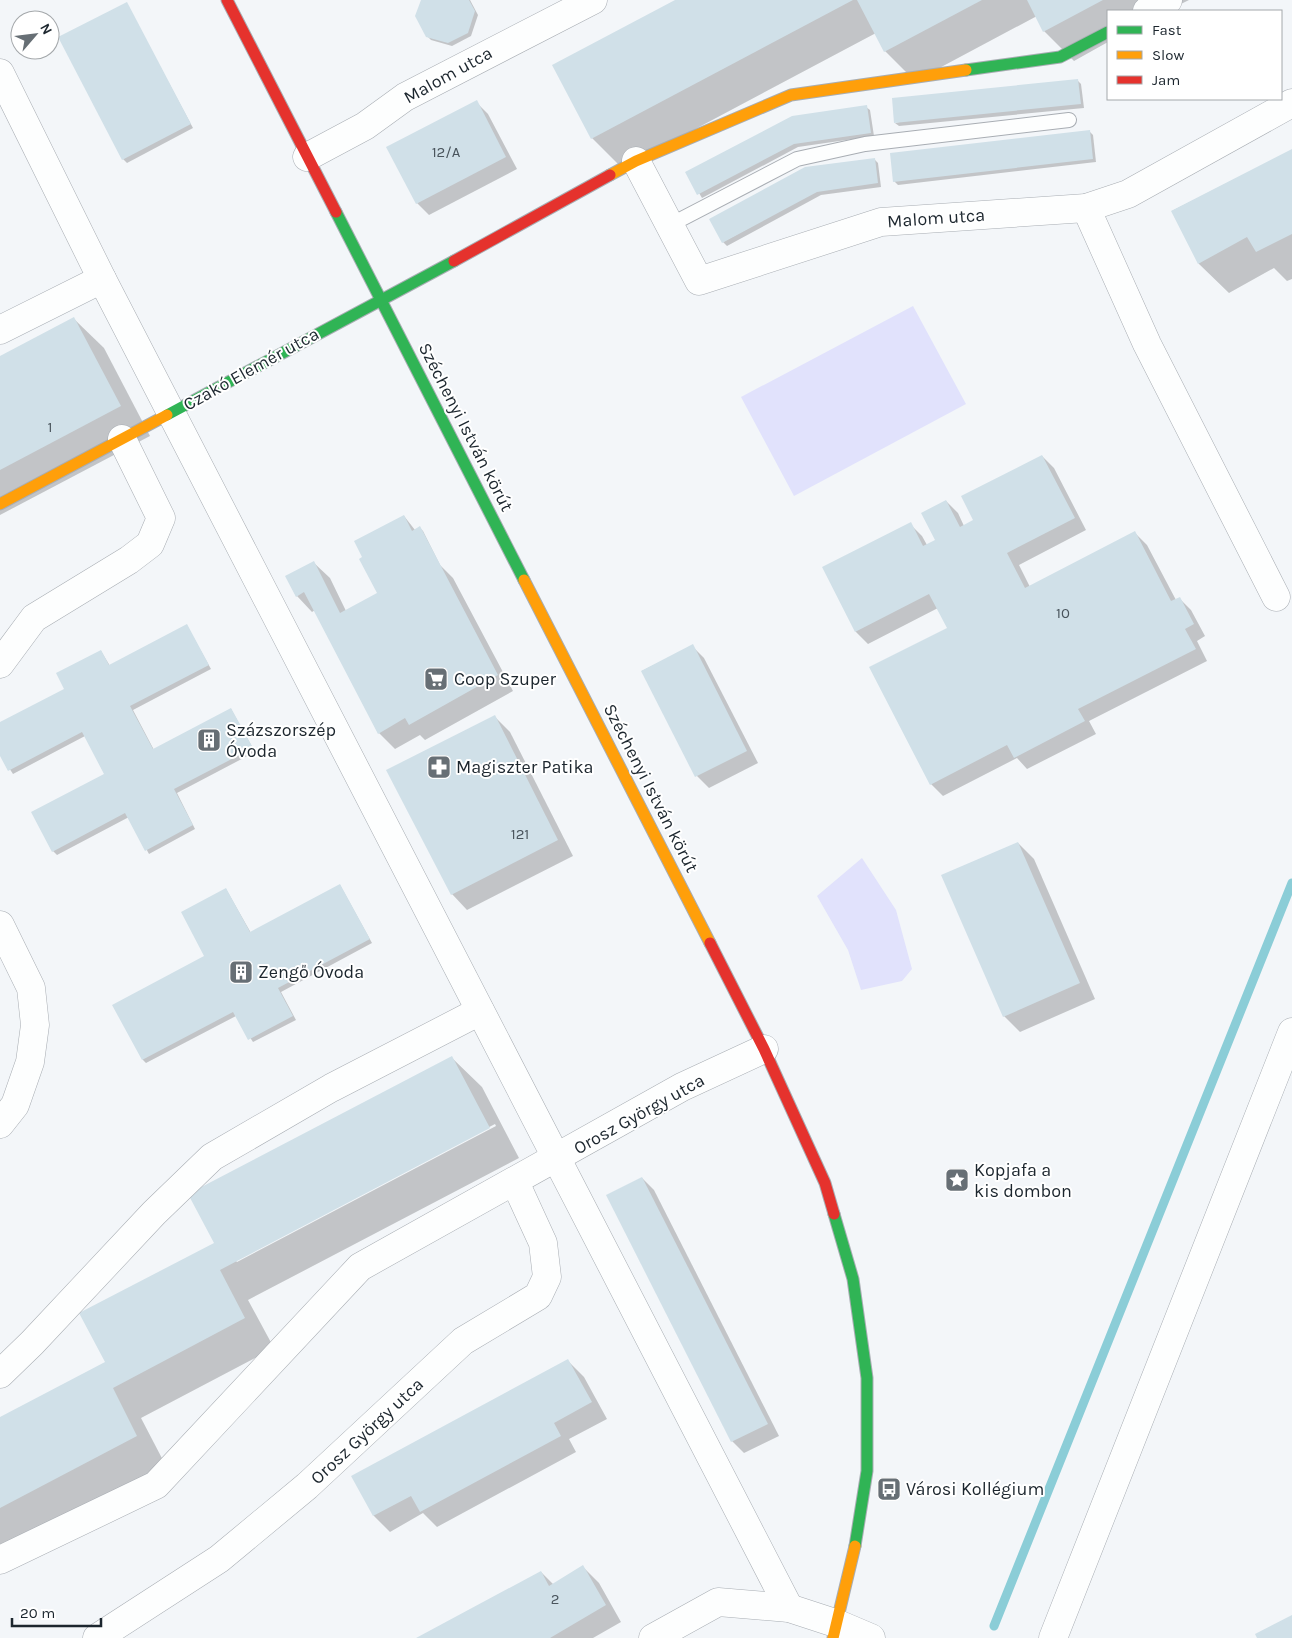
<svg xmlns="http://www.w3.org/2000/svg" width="1292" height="1638" viewBox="0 0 1292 1638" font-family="Karla,sans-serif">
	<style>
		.green { fill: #e1e2fc }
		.shadow { fill: #0003; fill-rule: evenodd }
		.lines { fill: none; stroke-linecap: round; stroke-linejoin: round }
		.stream { stroke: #8bcdd7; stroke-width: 9 }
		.building { fill: #d0e0e8 }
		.lane-casing { stroke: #a8adb3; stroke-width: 16 }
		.street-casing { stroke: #a8adb3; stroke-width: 29 }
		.fast-casing { stroke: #a8adb3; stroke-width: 13 }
		.slow-casing { stroke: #a8adb3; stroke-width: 13 }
		.jam-casing { stroke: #a8adb3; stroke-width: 13 }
		.lane { stroke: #fdfefe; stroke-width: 14 }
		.street { stroke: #fdfefe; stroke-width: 28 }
		.fast { stroke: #30b455; stroke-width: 11 }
		.slow { stroke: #ff9f0a; stroke-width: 11 }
		.jam { stroke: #e5322d; stroke-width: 11 }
		.labels { text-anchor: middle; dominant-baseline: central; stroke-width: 4; stroke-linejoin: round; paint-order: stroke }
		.number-label { font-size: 15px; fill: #49545c }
		.street-label { font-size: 18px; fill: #1c262e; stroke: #fff }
		.poi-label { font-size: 18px; fill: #1c262e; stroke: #fff; text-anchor: start }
	</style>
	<rect width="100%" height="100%" fill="#f3f6f9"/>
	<g class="green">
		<path d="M913,306L966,404L794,496L741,397Z"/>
		<path d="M862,858L896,910L912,969L902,981L861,990L848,950L817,896Z"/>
	</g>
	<g class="shadow">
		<path d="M422,0H470L478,15L471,36L452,46L431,40L427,36Z"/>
		<path d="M678,0H1189L1167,11H1108V42L1074,61L1044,31L1037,16L915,81L885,51L876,33L622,168L592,138Z"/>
		<path d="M126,3L193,128L127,163L123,159Z"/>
		<path d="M1078,81L1081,84L1084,108L899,126L895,123Z"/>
		<path d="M476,102L488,114L517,169L429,215L417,203Z"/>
		<path d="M866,107L870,110L874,136L798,147L702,198L687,173Z"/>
		<path d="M1089,131L1093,135L1096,162L898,185L894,181Z"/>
		<path d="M1292,150V279L1287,281L1274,268L1229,293L1199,264L1172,211Z"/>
		<path d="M874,159L878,163L881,187L821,195L727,246L723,242Z"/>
		<path d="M74,319L104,348L150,436L0,515V358Z"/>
		<path d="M1042,456L1054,468L1086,530L1019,565L1030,587L1135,533L1147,545L1176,600L1179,598L1191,610L1205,636L1197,641L1207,661L1089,721L1096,734L1027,769L1017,758L943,796L931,784L948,628L938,608L868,644L856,632L824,568L910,524L922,536L927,545L936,541L946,501L958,513L964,526L974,521Z"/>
		<path d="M404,516L415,530L420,528L423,531L440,565L453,578L513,691L425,740L420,735L395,749L379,733L315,610L312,612L297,596L314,563L330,578L346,611L378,594Z"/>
		<path d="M187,626L211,669L133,710L154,750L231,709L255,752L177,793L195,829L149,854L129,817L57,855L53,851L106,774L85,736L13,774L0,754V724L66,689L101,651L110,666Z"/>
		<path d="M692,646L704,658L758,763L709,788L697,776L642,671Z"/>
		<path d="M494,716L510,732L573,856L467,910L452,894Z"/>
		<path d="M1018,843L1034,859L1095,999L1020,1032L1004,1016Z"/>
		<path d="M340,885L372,943L281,992L296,1020L253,1042L236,1016L146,1063L143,1060L114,1005L206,956L226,889L251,933Z"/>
		<path d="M452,1058L482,1087L519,1158L248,1300L274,1348L141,1418L166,1466L0,1553V1418L107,1362L215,1243ZM495,1124L496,1126L237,1262L235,1260Z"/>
		<path d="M642,1178L654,1190L779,1436L744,1453L732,1441L608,1196Z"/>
		<path d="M568,1361L584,1377L607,1419L569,1439L576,1452L437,1527L423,1513L390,1532L374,1516L353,1477Z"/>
		<path d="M583,1567L599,1583L621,1622L593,1638H419L541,1572L554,1585Z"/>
	</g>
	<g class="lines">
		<path class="stream" d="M994,1626L1292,883"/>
	</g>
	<g class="building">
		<path d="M421,0H469L475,11L468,33L448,43L426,37L415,16Z"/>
		<path d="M675,0H853L591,139L552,65Z"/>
		<path d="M857,0H982L884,52Z"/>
		<path d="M1027,0H1103L1043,32Z"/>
		<path d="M127,2L191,124L122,160L58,37Z"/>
		<path d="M1078,79L1081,104L894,123L892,98Z"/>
		<path d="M477,100L506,157L416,204L386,147Z"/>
		<path d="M867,105L871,133L794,144L697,195L685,172L792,116Z"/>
		<path d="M1090,130L1093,159L893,182L890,153Z"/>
		<path d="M1292,149V234L1256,252L1247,237L1198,264L1171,211Z"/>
		<path d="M875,158L878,183L817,192L722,243L709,219L805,167Z"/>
		<path d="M74,317L121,406L0,470V356Z"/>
		<path d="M1042,455L1075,518L1007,553L1025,588L1135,531L1171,601L1180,597L1194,624L1185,629L1196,649L1078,709L1085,721L1014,758L1007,745L930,785L869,667L947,628L929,594L855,632L822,567L911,522L923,546L935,540L921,513L946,500L960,527L973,520L961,496Z"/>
		<path d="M404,515L412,531L420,526L498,675L409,725L405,718L378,734L304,592L296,597L285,576L314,561L340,613L377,593L359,559L362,557L354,541Z"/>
		<path d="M187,624L209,665L130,706L153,749L231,708L253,748L174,789L193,825L145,851L125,813L52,852L31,812L104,774L82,732L8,771L0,756V722L64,689L56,673L101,650L109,665Z"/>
		<path d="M693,644L747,751L695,777L641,671Z"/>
		<path d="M495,715L558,840L451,895L386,770Z"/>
		<path d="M1018,842L1080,983L1003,1017L941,875Z"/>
		<path d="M340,884L370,939L278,988L293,1016L248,1040L233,1012L142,1060L112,1005L204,956L181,912L226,888L250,932Z"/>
		<path d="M452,1056L490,1128L220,1270L245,1318L113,1388L137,1436L0,1508V1417L105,1362L79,1313L214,1243L188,1194Z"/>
		<path d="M642,1177L768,1424L731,1442L606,1195Z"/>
		<path d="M568,1359L592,1402L554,1423L561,1436L420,1512L411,1496L373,1516L351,1476Z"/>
		<path d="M583,1565L606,1605L550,1638H416L541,1571L549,1586Z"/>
		<path d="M1292,1615V1638H1257L1255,1634Z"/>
	</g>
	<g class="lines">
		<g class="lane-casing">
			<path id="lane" d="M670,225L797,159L865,144L1069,120"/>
		</g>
		<g class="street-casing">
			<g id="street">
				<path d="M1147,11L1168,0"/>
				<path d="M0,73L102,279L789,1608"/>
				<path d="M307,157L365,126L405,97L593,0"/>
				<path d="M636,161L699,281L881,222L1086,208L1128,194L1292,103"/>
				<path d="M1086,208L1147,344L1276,597"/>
				<path d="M0,330L102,279"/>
				<path d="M0,664L34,618L129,560L150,544L161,518L122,439"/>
				<path d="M0,925L31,988L35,1025L30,1062L15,1105L0,1124"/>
				<path d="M0,1374L32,1343L154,1213L212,1157L331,1088L480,1011"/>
				<path d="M0,1560L156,1485L360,1267L682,1087L764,1049"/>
				<path d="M97,1638L219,1559L307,1486L463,1341L538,1296L547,1277L543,1243L515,1182"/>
				<path d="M653,1638L718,1602L789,1608L838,1624L871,1638"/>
				<path d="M1053,1638L1292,1032"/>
			</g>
		</g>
		<g class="fast-casing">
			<g id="fast">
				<path d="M966,70L1060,57L1108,32"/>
				<path d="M336,212L524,580"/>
				<path d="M167,415L454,261"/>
				<path d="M834,1214L853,1279L867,1378V1471L855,1546"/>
			</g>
		</g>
		<g class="slow-casing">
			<g id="slow">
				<path d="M610,175L636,161L791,95L966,70"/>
				<path d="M0,504L167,415"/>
				<path d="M524,580L710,943"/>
				<path d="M833,1638L855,1546"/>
			</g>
		</g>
		<g class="jam-casing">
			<g id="jam">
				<path d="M227,0L336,212"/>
				<path d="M454,261L610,175"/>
				<path d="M710,943L764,1049L825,1183L834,1214"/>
			</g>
		</g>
		<use href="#lane" class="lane"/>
		<use href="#street" class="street"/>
		<use href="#fast" class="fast"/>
		<use href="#slow" class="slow"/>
		<use href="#jam" class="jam"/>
	</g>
	<defs>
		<g id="supermarket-square" transform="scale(1.25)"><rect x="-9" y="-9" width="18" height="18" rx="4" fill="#676f75" stroke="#fff"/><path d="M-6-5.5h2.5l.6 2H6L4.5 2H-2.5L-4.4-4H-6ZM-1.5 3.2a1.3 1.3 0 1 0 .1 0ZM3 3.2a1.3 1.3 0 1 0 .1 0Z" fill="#fff"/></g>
		<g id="building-square" transform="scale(1.25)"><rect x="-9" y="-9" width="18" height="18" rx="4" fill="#676f75" stroke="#fff"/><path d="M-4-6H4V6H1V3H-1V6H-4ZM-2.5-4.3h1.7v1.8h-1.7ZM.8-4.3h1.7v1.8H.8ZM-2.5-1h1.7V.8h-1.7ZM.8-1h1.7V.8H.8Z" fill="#fff"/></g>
		<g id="pharmacy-square" transform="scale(1.25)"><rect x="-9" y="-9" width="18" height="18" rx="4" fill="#676f75" stroke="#fff"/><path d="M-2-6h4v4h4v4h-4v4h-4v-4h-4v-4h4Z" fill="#fff"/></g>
		<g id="sight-square" transform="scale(1.25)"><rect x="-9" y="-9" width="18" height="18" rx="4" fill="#676f75" stroke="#fff"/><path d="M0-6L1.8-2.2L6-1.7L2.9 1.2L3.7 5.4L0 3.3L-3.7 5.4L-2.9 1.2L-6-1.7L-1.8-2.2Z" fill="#fff"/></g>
		<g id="bus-square" transform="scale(1.25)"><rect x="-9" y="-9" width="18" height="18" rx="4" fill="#676f75" stroke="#fff"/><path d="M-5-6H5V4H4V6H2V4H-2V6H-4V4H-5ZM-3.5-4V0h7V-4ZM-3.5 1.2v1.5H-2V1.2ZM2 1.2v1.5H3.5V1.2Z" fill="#fff"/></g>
	</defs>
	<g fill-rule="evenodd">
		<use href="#supermarket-square" x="436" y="679"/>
		<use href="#building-square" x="209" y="740"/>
		<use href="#pharmacy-square" x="439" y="767"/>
		<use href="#building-square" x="241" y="972"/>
		<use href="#sight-square" x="957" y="1180"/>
		<use href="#bus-square" x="889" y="1489"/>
	</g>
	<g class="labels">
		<g class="number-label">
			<text x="446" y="152">12/A</text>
			<text x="50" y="427">1</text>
			<text x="1063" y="613">10</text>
			<text x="520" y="834">121</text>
			<text x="555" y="1599">2</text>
		</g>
		<g class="street-label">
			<text transform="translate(448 75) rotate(-29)">Malom utca</text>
			<text transform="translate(936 218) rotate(-4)">Malom utca</text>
			<text transform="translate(251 369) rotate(-29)">Czakó Elemér utca</text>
			<text transform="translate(466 427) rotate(63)">Széchenyi István körút</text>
			<text transform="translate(651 788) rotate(63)">Széchenyi István körút</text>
			<text transform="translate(639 1114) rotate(-29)">Orosz György utca</text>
			<text transform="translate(367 1431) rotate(-43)">Orosz György utca</text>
		</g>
		<g class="poi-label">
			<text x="454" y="679">Coop Szuper</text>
			<text x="226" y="730">Százszorszép<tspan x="226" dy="21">Óvoda</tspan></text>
			<text x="456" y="767">Magiszter Patika</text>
			<text x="258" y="972">Zengő Óvoda</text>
			<text x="974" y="1170">Kopjafa a<tspan x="974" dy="21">kis dombon</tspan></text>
			<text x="906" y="1489">Városi Kollégium</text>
		</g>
	</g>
	<rect x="1107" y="10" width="175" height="90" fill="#ffffff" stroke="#a4a8ab"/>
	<rect x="1117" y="26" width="25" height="8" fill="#30b455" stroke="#a4a8ab"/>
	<text x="1152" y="35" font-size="15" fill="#1c262e">Fast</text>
	<rect x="1117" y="51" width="25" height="8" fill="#ff9f0a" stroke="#a4a8ab"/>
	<text x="1152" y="60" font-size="15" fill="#1c262e">Slow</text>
	<rect x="1117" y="76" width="25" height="8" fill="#e5322d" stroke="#a4a8ab"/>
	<text x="1152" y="85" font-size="15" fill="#1c262e">Jam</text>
	<g transform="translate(35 35) rotate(62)"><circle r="24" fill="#ffffff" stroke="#a4a8ab"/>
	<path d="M0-4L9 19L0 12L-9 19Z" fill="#676f75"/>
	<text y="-8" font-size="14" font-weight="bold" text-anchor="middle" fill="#1c262e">N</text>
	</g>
	<path d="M12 1618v8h89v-8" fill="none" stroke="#1c262e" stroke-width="2.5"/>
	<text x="20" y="1618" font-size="15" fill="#1c262e" stroke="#ffffff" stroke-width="4" paint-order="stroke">20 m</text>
</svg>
